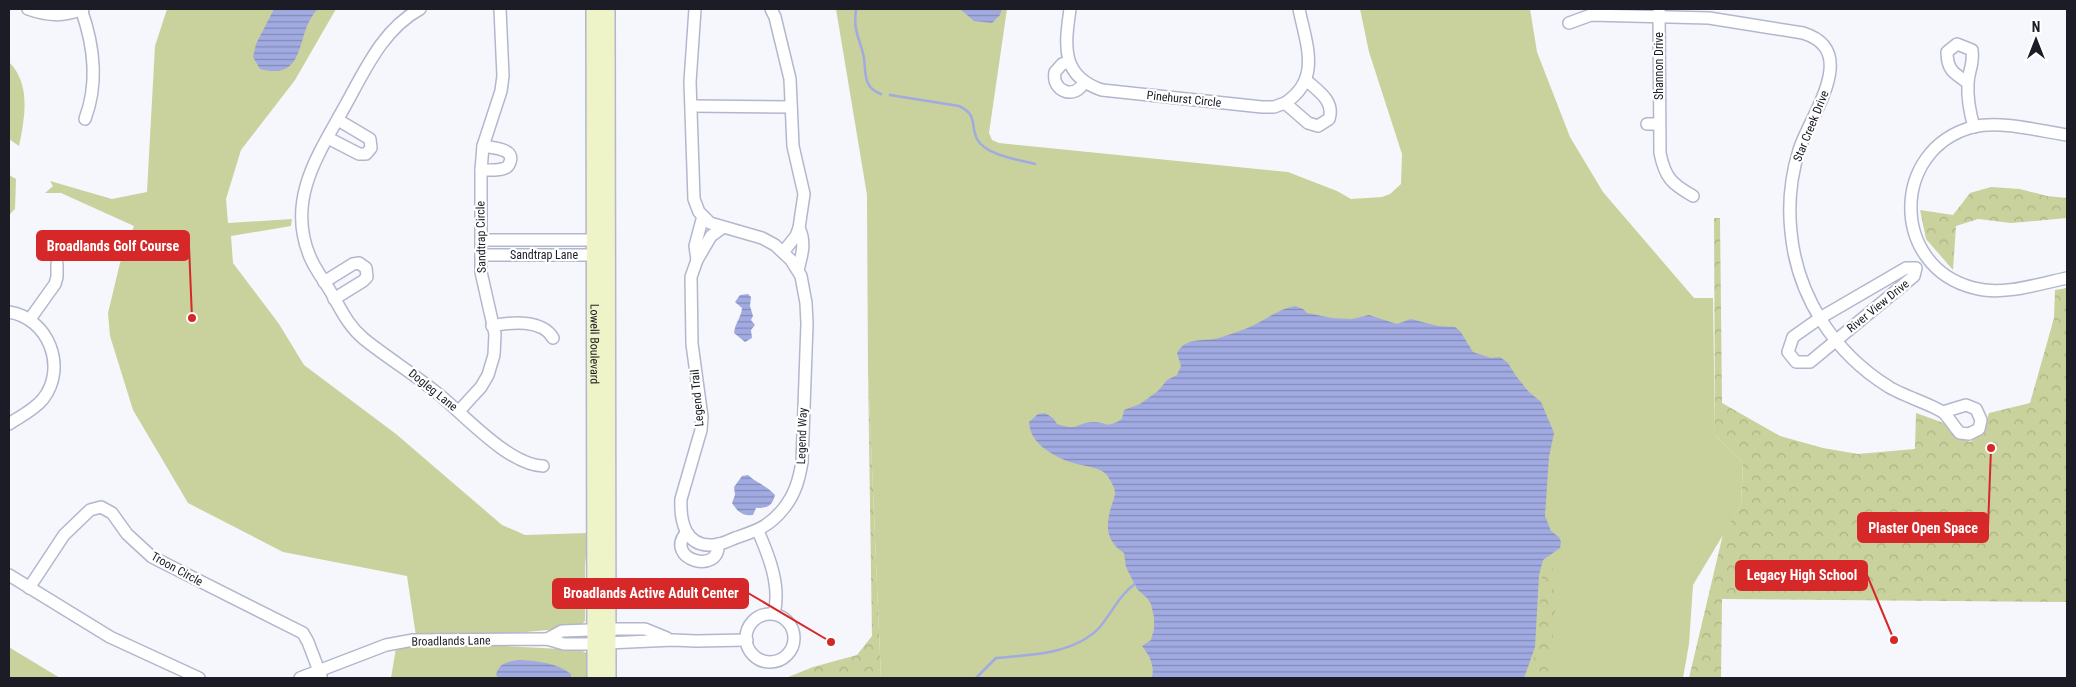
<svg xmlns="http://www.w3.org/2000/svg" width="2076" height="687" viewBox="0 0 2076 687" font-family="'Roboto Condensed',sans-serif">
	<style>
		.grass { fill: #c9d19c }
		.forest { fill: url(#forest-crowns) }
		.water { fill: url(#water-rules) }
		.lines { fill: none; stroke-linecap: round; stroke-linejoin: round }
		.stream { stroke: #a1abe2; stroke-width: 2.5 }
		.minor-casing { stroke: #b2b7ce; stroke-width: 14 }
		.secondary-casing { stroke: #b2b7ce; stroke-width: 18 }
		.minor { stroke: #fff; stroke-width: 11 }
		.secondary { stroke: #eef3c8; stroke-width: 15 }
		.labels { text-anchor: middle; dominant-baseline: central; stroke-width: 4.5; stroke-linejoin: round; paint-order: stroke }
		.street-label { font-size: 12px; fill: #1b1c25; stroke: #fff }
		.leader { fill: none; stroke: #d62828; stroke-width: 2 }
		.callout-dot { fill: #d62828; stroke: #fff; stroke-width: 2 }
		.callout { fill: #d62828; stroke: #d62828; stroke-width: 2 }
		.callout-label { font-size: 14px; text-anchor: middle; font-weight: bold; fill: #fff }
	</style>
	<defs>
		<pattern id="forest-crowns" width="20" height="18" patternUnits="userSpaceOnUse" patternTransform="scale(1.25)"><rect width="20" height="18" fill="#c9d19c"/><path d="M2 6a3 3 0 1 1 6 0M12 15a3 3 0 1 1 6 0" fill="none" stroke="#acb386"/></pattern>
		<pattern id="water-rules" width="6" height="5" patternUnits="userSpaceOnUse" patternTransform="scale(1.25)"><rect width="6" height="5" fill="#a1abe2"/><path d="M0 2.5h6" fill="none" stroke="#828ab7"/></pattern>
	</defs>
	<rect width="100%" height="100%" fill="#f6f7fc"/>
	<g class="grass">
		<path d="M167,9H336L295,80L241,150L226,199L228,223L292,219L291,226L231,236L233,263L279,324L304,365L396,434L502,525L525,535L588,533L585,566V621L579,627L505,634L416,636L407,576L283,552L188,503L133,410L110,336L108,313L120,263L134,226L61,193H45L53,186L50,181L112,199L147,192L155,46Z"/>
		<path d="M836,9H1007L989,133L992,140L999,143L1288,172L1337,191L1351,199L1382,197L1390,194L1401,184L1402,154L1369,52L1360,9H1530L1537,52L1570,137L1603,192L1694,298H1713L1715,435L1743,462L1741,505L1693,585L1689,644L1683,678H881L868,373L867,195Z"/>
		<path d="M9,62C31,84 25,117 19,146L9,139Z"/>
		<path d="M9,175L16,179L15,209L9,215Z"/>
		<path d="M416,645L504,646L581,650L588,654L590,678H391L396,648Z"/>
		<path d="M9,647L12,649L60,678H9Z"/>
	</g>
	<g class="forest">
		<path d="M1991,187L2020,189L2047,196L2067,198V218L2011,223L1978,219L1956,226L1953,270L1926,239L1920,210L1953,215L1970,193Z"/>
		<path d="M1714,218H1720L1722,403L1780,436L1823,448L1858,454L1915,449L1916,413L1944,423L1955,436L1970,442L1983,433L1989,413L2030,403L2054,318L2055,290L2067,288V602L1722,599L1721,678H1689L1723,534L1741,505L1743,462L1715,435Z"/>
		<path d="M868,373L881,678H786L813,667L857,655L872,636Z"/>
		<path d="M1552,558L1555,611L1550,675V678H1526L1537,651L1543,560Z"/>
	</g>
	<g class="water">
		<path d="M274,9H318C294,32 309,82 260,69L253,57L256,44Z"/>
		<path d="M960,9H1002L1000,15L992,23L974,21Z"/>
		<path d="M748,294L751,297L750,306L753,316L751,320L755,325L751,330L752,338L745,342L734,333C735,323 741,318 742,308L735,302L740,295Z"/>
		<path d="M1295,306L1303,309L1307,313L1332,318L1352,319L1369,315L1397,324L1411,319L1438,326L1455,327L1460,331L1473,352L1491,358L1500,357L1508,363L1516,376L1528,391L1541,402L1554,433L1549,457L1545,516L1551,531L1559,537L1561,542L1560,548L1543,560L1539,575L1535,647L1524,678L1152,677C1155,665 1149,655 1142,646L1151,640L1154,629V617L1151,604L1147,598L1137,589L1126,567L1124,553C1100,537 1108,517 1115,495C1116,489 1110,479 1106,474C1097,466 1081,466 1070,462C1051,455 1030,443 1029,422L1038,414L1045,413L1053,418L1057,424C1079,431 1074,424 1092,422C1107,421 1104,430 1122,419L1124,410L1140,404L1158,391L1167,380L1177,375L1181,366L1177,353C1187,335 1205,343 1222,337C1233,333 1245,330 1256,324C1269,317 1280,309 1295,306Z"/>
		<path d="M748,475C758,484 766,485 775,495C772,506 768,508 756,508L753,515C742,516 738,512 732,503L735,495L734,487L742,476Z"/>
		<path d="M520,660C538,661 557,663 571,674V678H499L496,675C499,662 510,661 520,660Z"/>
	</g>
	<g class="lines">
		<g class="stream">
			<path d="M856,9C853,33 860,38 864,58C866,73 863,88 881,94"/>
			<path d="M890,95L959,106C978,115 970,124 977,139C985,155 1019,160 1035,164"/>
			<path d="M976,678L996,658C1030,655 1074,654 1099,628C1112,613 1119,595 1136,583"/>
		</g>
		<g class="minor-casing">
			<g id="minor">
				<path d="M28,9C48,16 63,17 83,9"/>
				<path d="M81,9C94,45 99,82 85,119"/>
				<path d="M420,9C383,29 365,70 345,106C318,155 286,200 310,257C315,269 323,279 329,289C340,307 347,325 364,339C389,359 417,376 442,397C468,419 510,465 543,466"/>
				<path d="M695,9L690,82L694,199L699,212L710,223L762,238L775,245L791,260L801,276L806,303L807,324L802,462C799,480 795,494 784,508C769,527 756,531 735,538C728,541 721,545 713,545C685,547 680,521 681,499L701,430L702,417L692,344L691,277L697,260L711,236L722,228"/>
				<path d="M771,9L775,17L790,79L793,146L804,194L799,228"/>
				<path d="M1070,9C1065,45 1060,76 1102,90L1262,107H1274L1285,103L1308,123L1318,126L1329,119C1335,101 1318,91 1306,80"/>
				<path d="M1659,9L1660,153C1665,178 1672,184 1693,196"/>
				<path d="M1569,23L1591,15L1709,18L1803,33C1861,51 1810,115 1799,150C1791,176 1788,205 1791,232C1797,296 1834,353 1889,387C1901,395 1936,406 1944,413C1950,419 1954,427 1960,433L1969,434L1979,429L1981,420L1976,409L1966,405L1943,412"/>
				<path d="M1069,62L1062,64L1055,72C1051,92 1076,100 1084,82"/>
				<path d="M1967,82C1953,73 1947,69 1947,52L1957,44L1972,50C1974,67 1968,70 1968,84C1967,99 1970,113 1974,127"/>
				<path d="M1285,103C1322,79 1306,44 1299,9"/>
				<path d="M692,106L791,107"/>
				<path d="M1647,124H1659"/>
				<path d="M2067,135C2039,131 2001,120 1973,127C1890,149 1890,267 1974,288C2003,296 2038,284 2067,278"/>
				<path d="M328,138L359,154H366L371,148L370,139L338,120"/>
				<path d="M481,170C488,170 499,171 505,168C508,167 509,165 510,162C515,148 491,148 483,146"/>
				<path d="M481,240H600"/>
				<path d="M784,251L796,236L799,228C806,242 802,255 798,270"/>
				<path d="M481,255H602"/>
				<path d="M697,260L695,246L703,216"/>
				<path d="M1906,268H1916L1914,276L1810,362H1796L1788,352L1793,337L1820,318Z"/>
				<path d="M324,282L353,264L359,263L366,268L367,277L363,281L334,299"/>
				<path d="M9,312C48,318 68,367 43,399C34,410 21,416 9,424"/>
				<path d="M30,319L55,284L57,277V264"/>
				<path d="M492,326C511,322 542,319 553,338"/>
				<path d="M459,411L481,387L488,375L494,355L495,334L481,272V170L483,146L501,91L503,76L500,9"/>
				<path d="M758,531C769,556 781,586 774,614"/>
				<path d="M686,533C664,559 720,576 718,544"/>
				<path d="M9,575L110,637L199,678"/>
				<path d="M29,588L64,535L90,510L101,507L112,513L127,534L152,557L303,633L308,642L321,676"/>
				<circle cx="770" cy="638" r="24"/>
				<path d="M547,639L562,631L617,629H645L667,638"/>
				<path d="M300,678L386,645L413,640L547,639L564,644H585L673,640L696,641L747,640"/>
			</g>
		</g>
		<g class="secondary-casing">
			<g id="secondary">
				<path id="s1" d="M594,9L595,678"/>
				<path d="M607,9L608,678"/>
			</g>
		</g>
		<use href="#minor" class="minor"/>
		<use href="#secondary" class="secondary"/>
	</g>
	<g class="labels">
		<g class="street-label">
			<text transform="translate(1659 66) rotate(-90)">Shannon Drive</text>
			<text transform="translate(1184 99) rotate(6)">Pinehurst Circle</text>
			<text transform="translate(1811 126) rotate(-68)">Star Creek Drive</text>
			<text transform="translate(481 237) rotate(-91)">Sandtrap Circle</text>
			<text x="544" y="255">Sandtrap Lane</text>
			<text transform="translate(1878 306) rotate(-39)">River View Drive</text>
			<text stroke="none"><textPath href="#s1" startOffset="335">Lowell Boulevard</textPath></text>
			<text transform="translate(433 390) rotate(39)">Dogleg Lane</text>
			<text transform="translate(697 398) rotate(-95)">Legend Trail</text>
			<text transform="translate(802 436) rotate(-88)">Legend Way</text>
			<text transform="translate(177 569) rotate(29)">Troon Circle</text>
			<text transform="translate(451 641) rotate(-1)">Broadlands Lane</text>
		</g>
	</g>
	<path class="leader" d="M192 318L189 246M1991 448L1988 528M1894 640L1867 575M831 642L748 593"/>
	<g class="callout-dot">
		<circle cx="192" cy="318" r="5"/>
		<circle cx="1991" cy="448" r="5"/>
		<circle cx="1894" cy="640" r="5"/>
		<circle cx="831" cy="642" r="5"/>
	</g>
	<g class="callout">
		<rect x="37" y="231" width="152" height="29" rx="5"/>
		<rect x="1858" y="513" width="130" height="29" rx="5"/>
		<rect x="1736" y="561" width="131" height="29" rx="5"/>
		<rect x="553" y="579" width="195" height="29" rx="5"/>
	</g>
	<g class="callout-label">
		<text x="113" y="251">Broadlands Golf Course</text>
		<text x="1923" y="533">Plaster Open Space</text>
		<text x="1802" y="580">Legacy High School</text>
		<text x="651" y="598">Broadlands Active Adult Center</text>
	</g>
	<rect width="2076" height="687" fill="none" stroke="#1b1c25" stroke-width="20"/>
	<g transform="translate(2036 40)" stroke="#ffffff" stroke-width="4" paint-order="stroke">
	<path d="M0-4L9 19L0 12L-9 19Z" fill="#1b1c25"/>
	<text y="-8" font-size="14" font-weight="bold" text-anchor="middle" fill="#1b1c25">N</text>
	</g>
</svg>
